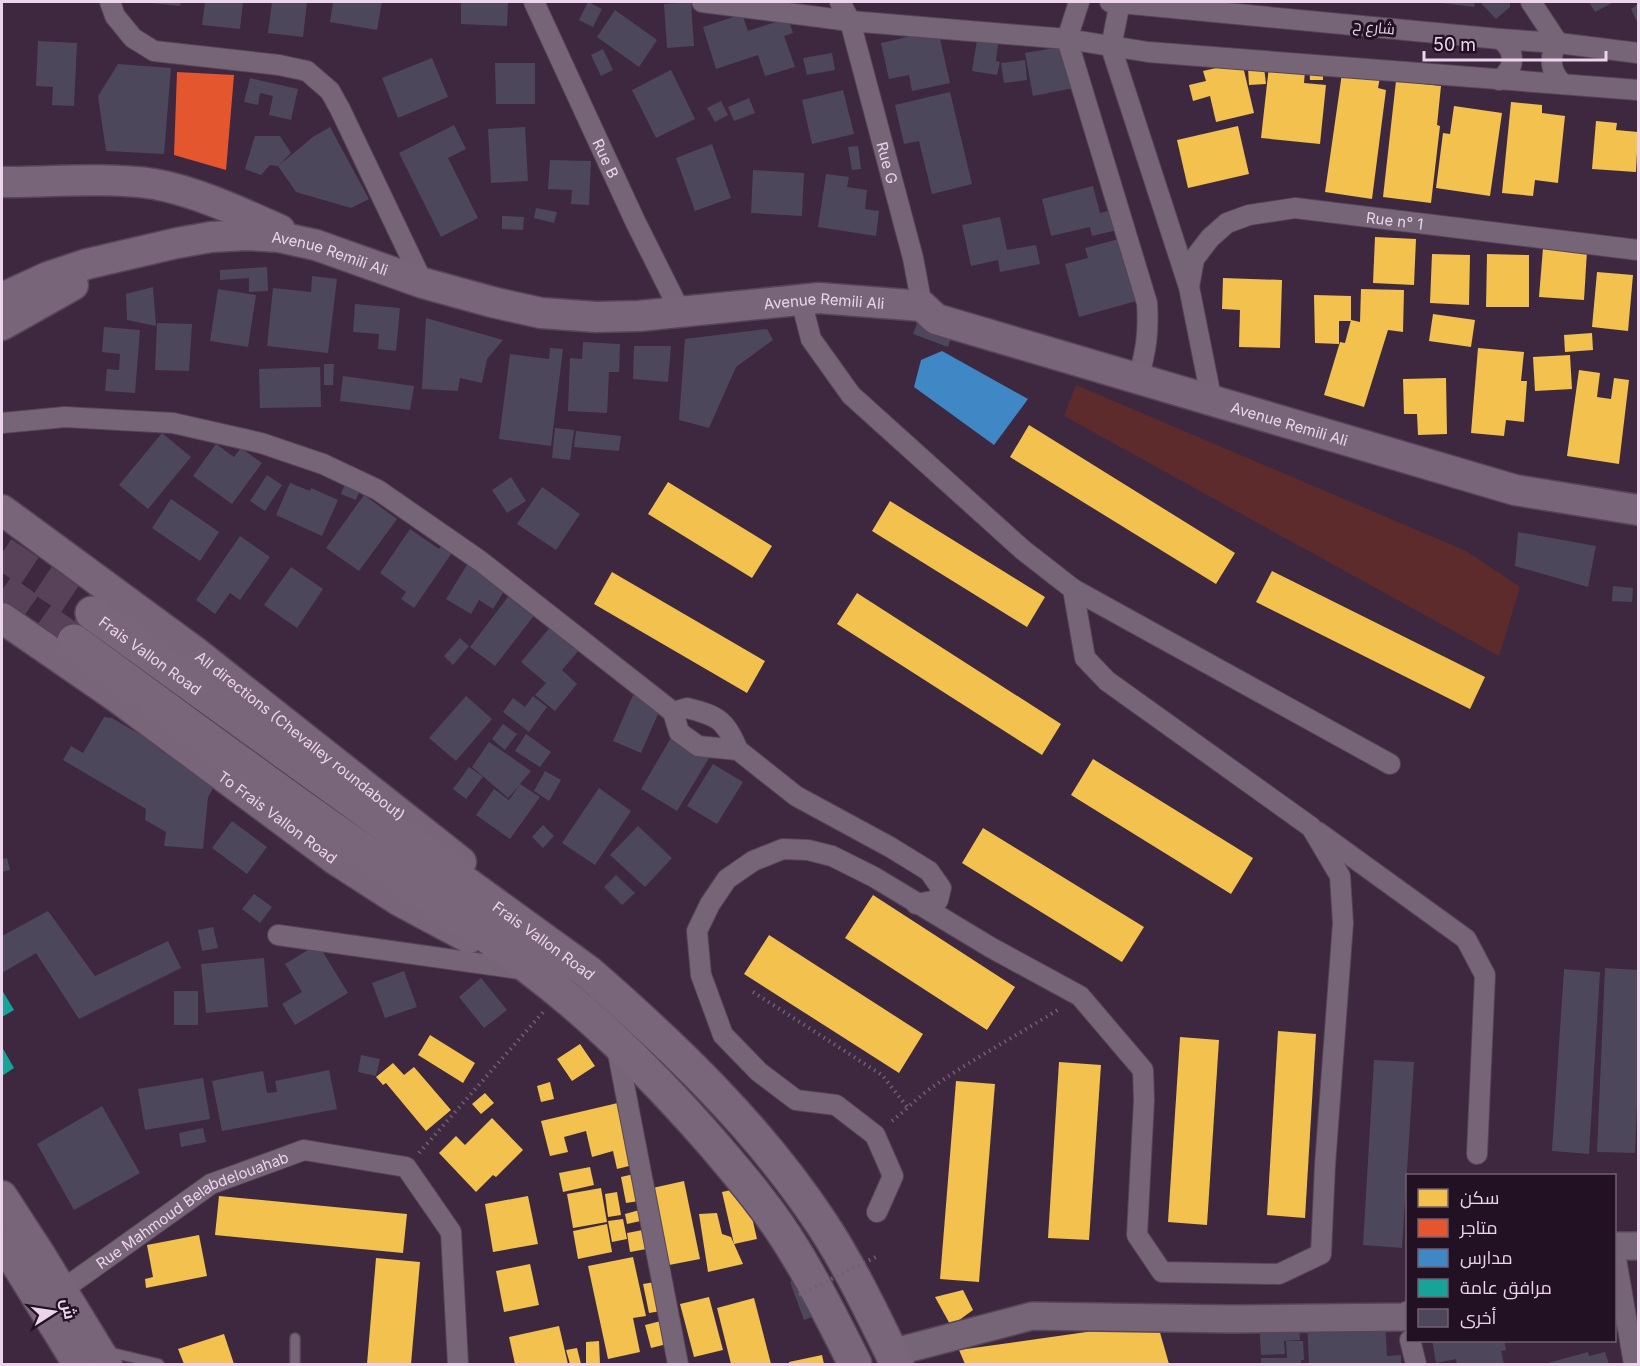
<svg xmlns="http://www.w3.org/2000/svg" width="1640" height="1366" viewBox="0 0 1640 1366" font-family="Inter,Cairo,sans-serif">
	<style>
		.green { fill: #5e2b2c }
		.homes { fill: #f2c14e }
		.shops { fill: #e4572e }
		.schools { fill: #3f88c5 }
		.public { fill: #17a398 }
		.building { fill: #4d475c }
		.lines { fill: none; stroke-linecap: round; stroke-linejoin: round }
		.highway-tunnel { stroke: #574259; stroke-width: 33; stroke-dasharray: 33 16; stroke-linecap: butt }
		.lane-casing { stroke: #574458; stroke-width: 12 }
		.street-casing { stroke: #574458; stroke-width: 22 }
		.secondary-casing { stroke: #574458; stroke-width: 30 }
		.primary-casing { stroke: #574458; stroke-width: 33 }
		.highway-casing { stroke: #574458; stroke-width: 36 }
		.path { stroke: #706171; stroke-width: 4; stroke-dasharray: 1.5 4.5; stroke-linecap: butt }
		.lane { stroke: #766577; stroke-width: 9 }
		.street { stroke: #766577; stroke-width: 20 }
		.secondary { stroke: #766577; stroke-width: 27 }
		.primary { stroke: #786579; stroke-width: 30 }
		.highway { stroke: #79667a; stroke-width: 33 }
		.path-bridge { stroke: #706171; stroke-width: 4; stroke-dasharray: 1.5 4.5; stroke-linecap: butt }
		.labels { text-anchor: middle; dominant-baseline: central; stroke-width: 6; stroke-linejoin: round; paint-order: stroke }
		.street-label { font-size: 15px; fill: #ebd4ec; stroke: #221123 }
	</style>
	<rect width="100%" height="100%" fill="#3d283f"/>
	<path class="green" d="M1076,385L1466,551L1520,587L1499,656L1064,416Z"/>
	<g class="homes">
		<path d="M1242,62L1254,113L1216,122L1210,96L1193,101L1189,85L1206,81L1203,71Z"/>
		<path d="M1323,64V80H1310L1309,65Z"/>
		<path d="M1269,66L1305,70L1304,83L1326,85L1320,144L1261,138Z"/>
		<path d="M1343,66L1381,72L1378,88L1386,90L1372,199L1325,192Z"/>
		<path d="M1264,67L1266,84L1249,85L1248,68Z"/>
		<path d="M1396,81L1441,86L1437,125L1440,126L1431,203L1383,197Z"/>
		<path d="M1511,102L1542,105V113L1565,116L1558,183L1535,180L1533,196L1502,193Z"/>
		<path d="M1454,106L1502,113L1490,196L1436,188L1443,133L1450,134Z"/>
		<path d="M1596,121L1617,123L1616,130L1638,132L1636,172L1592,169Z"/>
		<path d="M1238,126L1249,174L1188,188L1177,140Z"/>
		<path d="M1375,237L1416,239L1414,285L1373,283Z"/>
		<path d="M1543,248L1587,251L1584,300L1539,297Z"/>
		<path d="M1432,254L1470,255L1469,305L1430,303Z"/>
		<path d="M1487,254L1529,255V307H1486Z"/>
		<path d="M1597,272L1633,275L1628,331L1592,327Z"/>
		<path d="M1223,278L1282,280L1280,348L1239,347L1240,310L1222,309Z"/>
		<path d="M1361,289L1404,290L1403,332L1388,330L1364,407L1324,395L1340,342L1345,343L1351,320L1360,322Z"/>
		<path d="M1314,295L1351,296V321H1339V344L1315,343Z"/>
		<path d="M1433,314L1475,320L1471,347L1429,341Z"/>
		<path d="M1592,333L1593,350L1565,352L1564,335Z"/>
		<path d="M1478,348L1524,352L1521,381H1527L1524,422L1506,420L1504,436L1471,433Z"/>
		<path d="M1570,355L1572,389L1535,391L1533,357Z"/>
		<path d="M1579,370L1600,373L1597,397L1611,399L1614,378L1629,380L1619,464L1567,456Z"/>
		<path d="M1446,378L1447,434L1418,435L1417,414H1404L1403,379Z"/>
		<path d="M1029,425L1235,553L1216,584L1010,457Z"/>
		<path d="M668,482L772,546L752,578L648,514Z"/>
		<path d="M890,501L1045,597L1027,627L872,531Z"/>
		<path d="M1272,571L1485,677L1470,709L1256,602Z"/>
		<path d="M612,572L765,661L747,693L594,604Z"/>
		<path d="M857,593L1061,724L1042,755L837,624Z"/>
		<path d="M1093,759L1253,858L1231,894L1071,795Z"/>
		<path d="M983,828L1144,927L1122,962L962,863Z"/>
		<path d="M873,895L1015,987L987,1030L845,938Z"/>
		<path d="M769,935L923,1034L899,1073L744,974Z"/>
		<path d="M1278,1031L1316,1034L1305,1218L1267,1215Z"/>
		<path d="M430,1035L475,1063L463,1083L418,1055Z"/>
		<path d="M1180,1037L1219,1040L1207,1225L1168,1222Z"/>
		<path d="M580,1044L595,1066L572,1081L557,1059Z"/>
		<path d="M1059,1062L1101,1065L1089,1240L1048,1238Z"/>
		<path d="M393,1063L404,1075L414,1067L451,1110L426,1131L386,1083L383,1085L376,1077Z"/>
		<path d="M956,1081L995,1084L979,1282L940,1279Z"/>
		<path d="M550,1082L554,1099L541,1102L537,1086Z"/>
		<path d="M485,1093L494,1103L481,1114L472,1104Z"/>
		<path d="M622,1102L633,1165L617,1169L613,1151L592,1157L586,1131L564,1137L568,1152L550,1156L541,1121Z"/>
		<path d="M492,1118L523,1150L496,1177L493,1175L476,1192L439,1153L456,1136L465,1145Z"/>
		<path d="M590,1167L594,1185L563,1192L559,1173Z"/>
		<path d="M634,1174L639,1201L626,1203L621,1177Z"/>
		<path d="M684,1181L700,1259L664,1266L648,1189Z"/>
		<path d="M745,1187L757,1239L734,1244L722,1192Z"/>
		<path d="M601,1188L607,1222L573,1228L567,1194Z"/>
		<path d="M617,1192L621,1215L608,1217L605,1194Z"/>
		<path d="M219,1196L407,1214L403,1253L215,1235Z"/>
		<path d="M528,1196L538,1244L493,1252L485,1204Z"/>
		<path d="M643,1209L645,1220L627,1224L625,1214Z"/>
		<path d="M717,1213L722,1234L731,1237L743,1264L708,1272L699,1214Z"/>
		<path d="M623,1219L627,1239L612,1242L608,1221Z"/>
		<path d="M607,1224L612,1252L578,1259L573,1231Z"/>
		<path d="M648,1229L652,1248L630,1252L627,1233Z"/>
		<path d="M199,1235L207,1276L146,1288L145,1279L153,1277L147,1245Z"/>
		<path d="M633,1257L646,1316L633,1318L640,1352L608,1359L588,1266Z"/>
		<path d="M376,1258L420,1262L411,1364H367Z"/>
		<path d="M530,1264L539,1305L504,1312L496,1271Z"/>
		<path d="M655,1282L661,1311L649,1313L643,1284Z"/>
		<path d="M963,1290L973,1310L951,1326L935,1297Z"/>
		<path d="M709,1297L723,1350L694,1357L680,1304Z"/>
		<path d="M754,1298L771,1364H731L717,1308Z"/>
		<path d="M665,1320L671,1343L651,1348L645,1325Z"/>
		<path d="M1157,1322L1169,1364H965L959,1350Z"/>
		<path d="M559,1326L568,1364H515L509,1337Z"/>
		<path d="M224,1334L234,1364H184L178,1349Z"/>
		<path d="M599,1341L600,1364H586V1342Z"/>
		<path d="M577,1348L581,1364H570L566,1350Z"/>
		<path d="M822,1355L824,1364H789V1362Z"/>
	</g>
	<path class="shops" d="M177,72L234,75L226,170L174,155Z"/>
	<path class="schools" d="M942,351L1028,399L994,445L914,387L921,360Z"/>
	<g class="public">
		<path d="M2,990L14,1010L2,1017Z"/>
		<path d="M2,1047L14,1068L2,1076Z"/>
	</g>
	<g class="building">
		<path d="M152,2H181L180,6L152,3Z"/>
		<path d="M205,2H243L240,29L202,25Z"/>
		<path d="M272,2H307L303,37L268,33Z"/>
		<path d="M333,2H382L377,30L330,22Z"/>
		<path d="M461,2H508L507,26L461,24Z"/>
		<path d="M588,2L602,9L593,27L579,20Z"/>
		<path d="M691,2L694,46L667,48L664,4Z"/>
		<path d="M1442,2H1475L1474,7L1442,3Z"/>
		<path d="M1480,2H1510V7L1496,19Z"/>
		<path d="M1589,2H1614L1595,12Z"/>
		<path d="M1638,4V24L1631,9Z"/>
		<path d="M615,10L657,40L639,67L597,37Z"/>
		<path d="M742,14L748,31L788,18L793,33L784,36L795,67L765,76L758,55L716,69L703,27Z"/>
		<path d="M938,30L950,83L912,91L909,75L889,79L881,43Z"/>
		<path d="M977,40L998,44L996,61L1000,62L997,75L972,71Z"/>
		<path d="M38,41L77,43L74,106L52,105L53,87L36,86Z"/>
		<path d="M1066,46L1074,88L1033,96L1025,53Z"/>
		<path d="M603,49L613,70L601,76L591,55Z"/>
		<path d="M832,53L835,70L807,75L803,58Z"/>
		<path d="M432,58L448,97L398,118L382,78Z"/>
		<path d="M1025,60L1027,80L1004,83L1001,63Z"/>
		<path d="M495,63H535V104H496Z"/>
		<path d="M118,64L171,68L164,154L106,151L98,96Z"/>
		<path d="M671,70L695,119L656,138L632,90Z"/>
		<path d="M250,78L298,89L291,120L269,115L273,96L260,93L258,105L244,102Z"/>
		<path d="M843,90L854,134L812,144L802,100Z"/>
		<path d="M950,92L972,184L932,194L919,141L904,144L895,105Z"/>
		<path d="M749,98L755,113L734,121L728,107Z"/>
		<path d="M721,101L728,115L715,122L707,108Z"/>
		<path d="M454,125L466,149L448,158L478,218L441,237L399,153Z"/>
		<path d="M330,127L369,199L351,208L296,192L278,166L270,165L261,175L245,169L255,136H280L291,153L278,166L313,137Z"/>
		<path d="M525,127L528,181L491,183L488,129Z"/>
		<path d="M712,144L731,198L695,211L676,158Z"/>
		<path d="M858,146L861,169L852,170L848,147Z"/>
		<path d="M550,160L591,161L589,205L571,204L572,190L548,189Z"/>
		<path d="M753,170L804,173L802,216L751,213Z"/>
		<path d="M826,174L849,177L847,187L867,190L865,209L879,211L876,236L818,227Z"/>
		<path d="M1093,186L1100,213L1116,209L1121,229L1092,236L1090,227L1051,236L1042,199Z"/>
		<path d="M536,208L557,212L554,223L534,218Z"/>
		<path d="M502,216L524,217L523,230L502,229Z"/>
		<path d="M1000,217L1007,250L1036,245L1040,264L1000,272L998,260L971,266L962,225Z"/>
		<path d="M1123,238L1140,300L1079,317L1065,264L1088,258L1085,248Z"/>
		<path d="M267,267L268,291L249,292V278L220,280V270Z"/>
		<path d="M312,276L337,279L328,353L267,346L273,288L311,292Z"/>
		<path d="M153,287L156,326L127,320L126,294Z"/>
		<path d="M218,289L256,295L248,347L210,341Z"/>
		<path d="M355,304L400,308L396,351L378,349L379,334L353,332Z"/>
		<path d="M426,318L503,340L487,359L482,383L460,378L458,391L422,389Z"/>
		<path d="M918,321L952,335L948,347L913,334Z"/>
		<path d="M157,323L192,324L189,371L155,370Z"/>
		<path d="M104,327L140,330L135,393L105,391L107,369L119,370L120,354L102,352Z"/>
		<path d="M767,329L773,340L736,367L709,428L679,420L685,339Z"/>
		<path d="M583,342L620,344L619,372H609L607,413L568,411L570,358L582,359Z"/>
		<path d="M634,346H671L668,382L633,379Z"/>
		<path d="M550,348L563,349L551,446L499,439L510,354L549,359Z"/>
		<path d="M324,364H334L333,385H324Z"/>
		<path d="M320,367L321,407L260,408L259,369Z"/>
		<path d="M343,376L414,386L410,410L340,401Z"/>
		<path d="M555,428L574,430L570,460L552,458Z"/>
		<path d="M576,431L621,436L619,451L574,447Z"/>
		<path d="M162,433L191,457L148,509L119,485Z"/>
		<path d="M216,444L234,457L241,448L262,463L232,504L193,476Z"/>
		<path d="M267,475L282,485L265,511L250,501Z"/>
		<path d="M348,477L363,483L356,500L341,494Z"/>
		<path d="M511,477L526,501L507,513L492,490Z"/>
		<path d="M290,483L310,491L311,488L338,500L322,536L276,515Z"/>
		<path d="M542,487L580,514L556,550L517,524Z"/>
		<path d="M364,495L397,519L359,571L326,548Z"/>
		<path d="M171,499L219,532L200,561L152,528Z"/>
		<path d="M410,529L439,549L445,540L456,547L414,608L401,599L406,592L380,573Z"/>
		<path d="M1518,532L1596,546L1588,587L1515,566Z"/>
		<path d="M240,536L270,557L240,600L230,593L215,614L196,600Z"/>
		<path d="M473,555L511,580L493,609L479,600L471,614L446,599Z"/>
		<path d="M291,567L323,589L297,628L264,605Z"/>
		<path d="M1613,586L1633,588L1632,602L1612,601Z"/>
		<path d="M511,593L536,613L495,666L470,647Z"/>
		<path d="M552,625L580,649L562,670L577,684L555,711L535,695L546,683L521,662Z"/>
		<path d="M460,638L469,646L453,665L444,656Z"/>
		<path d="M633,695L661,707L641,753L613,741Z"/>
		<path d="M466,696L492,719L456,761L429,738Z"/>
		<path d="M533,696L547,707L529,732L503,712L513,698L525,707Z"/>
		<path d="M104,717L112,718L170,752L161,751L216,783L208,797L203,849L164,846L166,832L145,820L146,809L63,760L71,746L83,753Z"/>
		<path d="M503,724L517,734L505,750L492,739Z"/>
		<path d="M526,734L551,752L540,767L515,751Z"/>
		<path d="M672,736L709,758L677,811L641,789Z"/>
		<path d="M489,742L531,771L520,784L540,797L510,839L476,815L494,789L509,800L519,786L508,798L472,767Z"/>
		<path d="M713,764L743,782L717,824L687,806Z"/>
		<path d="M469,767L483,777L466,799L453,789Z"/>
		<path d="M545,771L561,780L549,801L534,791Z"/>
		<path d="M599,788L631,811L595,865L562,843Z"/>
		<path d="M232,821L267,847L247,874L212,848Z"/>
		<path d="M543,825L554,836L543,848L532,837Z"/>
		<path d="M638,826L672,858L645,887L610,855Z"/>
		<path d="M7,858L10,870L2,872V859Z"/>
		<path d="M616,875L635,893L622,905L604,887Z"/>
		<path d="M254,894L272,907L260,923L242,909Z"/>
		<path d="M48,911L95,976L168,941L181,968L79,1019L36,953L2,973V936Z"/>
		<path d="M213,927L218,948L202,951L198,930Z"/>
		<path d="M318,944L348,993L295,1025L282,1004L302,992L285,964Z"/>
		<path d="M264,958L268,1007L206,1013L201,964Z"/>
		<path d="M1605,968L1638,970V1083L1635,1153L1597,1152Z"/>
		<path d="M1564,969L1600,972L1589,1154L1552,1151Z"/>
		<path d="M404,971L417,1007L385,1018L372,983Z"/>
		<path d="M481,978L507,1010L484,1028L459,997Z"/>
		<rect x="174" y="991" width="24" height="34"/>
		<path d="M361,1055L380,1059L376,1076L358,1072Z"/>
		<path d="M1374,1060L1414,1062L1402,1248L1363,1245Z"/>
		<path d="M329,1070L337,1109L222,1131L212,1081L263,1071L267,1093L277,1092L275,1081Z"/>
		<path d="M203,1078L210,1119L145,1130L138,1089Z"/>
		<path d="M102,1106L140,1173L74,1210L37,1144Z"/>
		<path d="M203,1128L206,1142L181,1147L179,1133Z"/>
		<path d="M803,1277L818,1315L804,1320L790,1282Z"/>
		<path d="M1298,1317L1300,1340L1284,1341L1285,1354L1261,1355L1259,1318Z"/>
		<path d="M1307,1319H1385L1387,1356L1401,1355V1364H1309Z"/>
		<path d="M1432,1340H1504L1506,1350L1501,1351L1504,1364H1457L1456,1359L1436,1363Z"/>
		<path d="M1286,1341H1303L1304,1360H1301V1364H1261V1358H1287Z"/>
		<path d="M1588,1352L1589,1356L1605,1352L1609,1364H1548V1363Z"/>
	</g>
	<g class="lines">
		<g class="highway-tunnel">
			<path d="M2,553L92,613"/>
			<path d="M2,590L74,641"/>
		</g>
		<g class="lane-casing">
			<g id="lane">
				<path d="M109,1352L159,1364"/>
				<path d="M295,1364V1338"/>
			</g>
		</g>
		<g class="street-casing">
			<g id="street">
				<path d="M110,2L115,16L133,38L154,51L279,65L307,71L330,91L340,109L423,283"/>
				<path id="s1" d="M534,2L635,221L681,313"/>
				<path d="M702,2L850,21L1067,39L1148,52L1638,90"/>
				<path id="s2" d="M840,2L850,21L913,258L922,306"/>
				<path d="M1079,2L1067,39L1147,303C1149,332 1146,351 1138,379"/>
				<path d="M1110,2L1500,39L1558,43L1638,53"/>
				<path d="M1120,2L1111,47L1189,287L1212,402"/>
				<path d="M1531,2L1558,43C1548,57 1550,72 1563,84"/>
				<path d="M1499,80C1516,69 1516,50 1500,39"/>
				<path id="s3" d="M1189,287L1194,259L1210,238L1227,223L1249,215L1295,208L1638,250"/>
				<path d="M801,300L811,339L851,395L1023,550L1073,589L1085,658L1107,681L1311,827L1340,876L1343,923L1325,1165L1321,1254L1279,1274L1162,1272L1137,1235L1144,1100L1143,1070L1080,996L990,947L874,877L832,856L808,850L783,849L753,861L727,879L710,904L697,931L701,975L723,1035L759,1072L796,1100L836,1105L875,1135L893,1176L877,1212"/>
				<path d="M2,423L65,417L173,423L261,443L323,464L378,490L479,560L673,712"/>
				<path d="M1073,589L1390,764"/>
				<path d="M687,708C719,716 725,720 738,750L698,746L679,732L673,712Z"/>
				<path d="M738,750L796,796L890,847L929,871L941,888L938,900L916,904"/>
				<path d="M1318,832L1466,939L1485,975L1477,1154"/>
				<path d="M278,935L519,969"/>
				<path d="M616,1043L678,1364"/>
				<path d="M1614,1247L1634,1364"/>
				<path id="s4" d="M62,1290L211,1184L304,1150L406,1167L451,1232L458,1364"/>
				<path d="M1410,1340L1416,1364"/>
			</g>
		</g>
		<g class="secondary-casing">
			<g id="secondary">
				<path d="M1614,1246H1638"/>
				<path d="M891,1353L1032,1316L1233,1319L1405,1317L1408,1315"/>
			</g>
		</g>
		<g class="primary-casing">
			<g id="primary">
				<path d="M2,182C51,182 106,177 154,184C195,191 242,213 280,230"/>
				<path id="s5" d="M2,298L48,277L87,264L177,243L211,237L247,235L279,237L316,245L423,283L492,302L541,313L596,317L639,316L819,298L922,306L936,319L1515,490L1638,510"/>
				<path d="M2,325L73,285"/>
				<path id="s6" d="M2,510L194,651L461,862"/>
				<path id="s7" d="M2,618L118,698L336,860L398,900L469,938"/>
				<path d="M2,1196L41,1256L107,1364"/>
				<path d="M2,1241L78,1364"/>
			</g>
		</g>
		<g class="highway-casing">
			<g id="highway">
				<path id="s8" d="M92,613L588,972C674,1047 759,1128 822,1224C851,1268 874,1317 897,1364"/>
				<path d="M74,641C161,704 246,768 333,829C412,884 492,936 566,997C620,1042 669,1093 715,1146C743,1179 772,1213 794,1250C817,1287 836,1326 855,1364"/>
			</g>
		</g>
		<g class="path">
			<path d="M753,992L882,1075L908,1108"/>
			<path d="M892,1121C906,1110 919,1096 934,1086C974,1058 1018,1035 1059,1009"/>
			<path d="M419,1153L543,1012"/>
		</g>
		<use href="#lane" class="lane"/>
		<use href="#street" class="street"/>
		<use href="#secondary" class="secondary"/>
		<use href="#primary" class="primary"/>
		<use href="#highway" class="highway"/>
		<path class="path-bridge" d="M799,1295L876,1257"/>
	</g>
	<g class="labels">
		<g class="street-label">
			<text transform="translate(1374 27) rotate(6)">شارع ح</text>
			<text stroke="none"><textPath href="#s1" startOffset="172">Rue B</textPath></text>
			<text stroke="none"><textPath href="#s2" startOffset="168">Rue G</textPath></text>
			<text stroke="none"><textPath href="#s3" startOffset="248">Rue n° 1</textPath></text>
			<text stroke="none"><textPath href="#s5" startOffset="340">Avenue Remili Ali</textPath></text>
			<text stroke="none"><textPath href="#s5" startOffset="844">Avenue Remili Ali</textPath></text>
			<text stroke="none"><textPath href="#s5" startOffset="1330">Avenue Remili Ali</textPath></text>
			<text stroke="none"><textPath href="#s8" startOffset="72">Frais Vallon Road</textPath></text>
			<text stroke="none"><textPath href="#s6" startOffset="374">All directions (Chevalley roundabout)</textPath></text>
			<text stroke="none"><textPath href="#s7" startOffset="340">To Frais Vallon Road</textPath></text>
			<text stroke="none"><textPath href="#s8" startOffset="558">Frais Vallon Road</textPath></text>
			<text stroke="none"><textPath href="#s4" startOffset="154">Rue Mahmoud Belabdelouahab</textPath></text>
		</g>
	</g>
	<rect width="1640" height="1366" fill="none" stroke="#ebd4ec" stroke-width="6"/>
	<rect x="1406" y="1174" width="210" height="168" fill="#221123" stroke="#725f73" stroke-width="1.5"/>
	<rect x="1418" y="1189" width="30" height="18" fill="#f2c14e" stroke="#725f73" stroke-width="1.5"/>
	<text x="1460" y="1204" font-size="18" fill="#ebd4ec">سكن</text>
	<rect x="1418" y="1219" width="30" height="18" fill="#e4572e" stroke="#725f73" stroke-width="1.5"/>
	<text x="1460" y="1234" font-size="18" fill="#ebd4ec">متاجر</text>
	<rect x="1418" y="1249" width="30" height="18" fill="#3f88c5" stroke="#725f73" stroke-width="1.5"/>
	<text x="1460" y="1264" font-size="18" fill="#ebd4ec">مدارس</text>
	<rect x="1418" y="1279" width="30" height="18" fill="#17a398" stroke="#725f73" stroke-width="1.5"/>
	<text x="1460" y="1294" font-size="18" fill="#ebd4ec">مرافق عامة</text>
	<rect x="1418" y="1309" width="30" height="18" fill="#4d475c" stroke="#725f73" stroke-width="1.5"/>
	<text x="1460" y="1324" font-size="18" fill="#ebd4ec">أخرى</text>
	<g transform="translate(54 1312) rotate(78)" stroke="#221123" stroke-width="4.5" paint-order="stroke">
	<path d="M0-4.5L10 22L0 15L-10 22Z" fill="#ebd4ec"/>
	<text y="-9" font-size="16" font-weight="bold" text-anchor="middle" fill="#ebd4ec">ش</text>
	</g>
	<path d="M1424 51v9h182v-9" fill="none" stroke="#ebd4ec" stroke-width="3"/>
	<text x="1433" y="51" font-size="18" fill="#ebd4ec" stroke="#221123" stroke-width="4.5" paint-order="stroke">50 m</text>
</svg>
